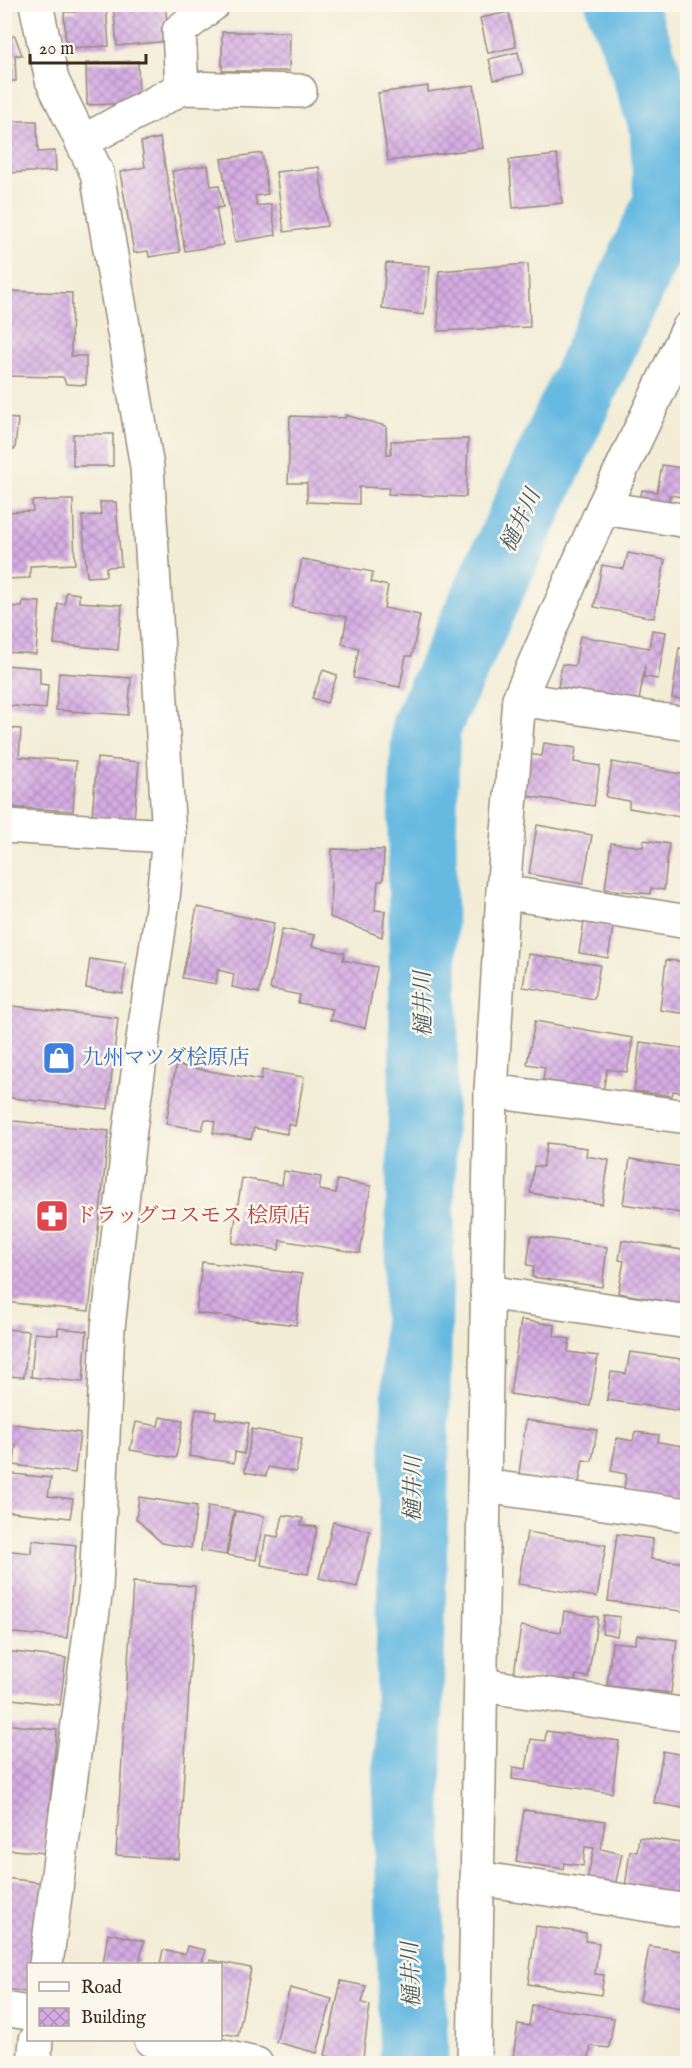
<svg xmlns="http://www.w3.org/2000/svg" width="692" height="2068" viewBox="0 0 692 2068" font-family="'IM FELL English','Noto Serif JP',serif">
	<style>
		.lines { fill: none; stroke-linecap: round; stroke-linejoin: round }
		.river { stroke: #66b9e1; stroke-width: 69 }
		.building { fill: url(#building-cross-hatch) }
		.minor-casing { stroke: #978c7a; stroke-width: 36 }
		.minor { stroke: #fff; stroke-width: 33 }
		.labels { text-anchor: middle; dominant-baseline: central; stroke-width: 5; stroke-linejoin: round; paint-order: stroke }
		.shop-label { font-size: 21px; fill: #366cbe; stroke: #fbf7ec; text-anchor: start }
		.health-label { font-size: 21px; fill: #be3a42; stroke: #fbf7ec; text-anchor: start }
		.water-label { font-size: 22px; font-style: italic; fill: #4a5c62; stroke: #fbf7ec }
	</style>
	<defs>
		<pattern id="building-cross-hatch" width="8" height="8" patternUnits="userSpaceOnUse" patternTransform="scale(1.5)"><rect width="8" height="8" fill="#d5ade4"/><path d="M0 0l8 8M0 8l8-8" fill="none" stroke="#ae8db8"/></pattern>
	</defs>
	<rect width="100%" height="100%" fill="#fbf7ec"/>
	<filter id="ink" filterUnits="userSpaceOnUse"><feTurbulence type="fractalNoise" baseFrequency=".0167" numOctaves="2"/><feDisplacementMap in="SourceGraphic" scale="12" xChannelSelector="R" yChannelSelector="G"/><feConvolveMatrix kernelMatrix="1 2 1 2 8 2 1 2 1" color-interpolation-filters="sRGB"/></filter>
	<filter id="wash" filterUnits="userSpaceOnUse"><feTurbulence type="fractalNoise" baseFrequency=".008" numOctaves="4" result="noise"/><feDisplacementMap in="SourceGraphic" scale="24" xChannelSelector="R" yChannelSelector="G"/><feGaussianBlur stdDeviation="1.35" result="paint"/><feColorMatrix in="noise" values="0 0 0 0 0 0 0 0 0 0 0 0 0 0 0 0 0 1.4 0 .05"/><feComposite in="paint" operator="in"/></filter>
	<g filter="url(#wash)">
		<rect width="100%" height="100%" fill="#f3edd7"/>
		<g class="lines">
			<path class="river" d="M414,2064L407,1799L424,1043L422,837L426,727L668,203L664,127L638,48L620,4"/>
		</g>
		<g id="blocks">
			<g class="building">
				<path d="M75,4H106L109,46L66,48L64,12H75Z"/>
				<path d="M113,4H144V6L165,4L169,41L117,46Z"/>
				<path d="M7,11L11,36L4,37V12Z"/>
				<path d="M509,12L516,47L488,53L480,18Z"/>
				<path d="M222,32H290L289,71H222Z"/>
				<path d="M15,36L22,55H15L16,81H4V38Z"/>
				<path d="M518,52L523,74L494,80L489,59Z"/>
				<path d="M138,61L139,103L87,105L86,63Z"/>
				<path d="M474,85L483,148L388,161L378,93L428,86V92Z"/>
				<path d="M4,121H37L38,152L55,151L56,171L4,173Z"/>
				<path d="M160,138L180,252L149,257L148,251L134,253L120,172L145,167L141,142Z"/>
				<path d="M262,153L268,194L255,196L257,206L271,204L276,235L235,242L221,159Z"/>
				<path d="M557,155L562,203L513,208L509,160Z"/>
				<path d="M208,165L211,186L219,185L223,207L216,208L223,245L185,251L172,171Z"/>
				<path d="M319,167L327,226L284,232L276,172Z"/>
				<path d="M386,263L430,266L424,315L382,309Z"/>
				<path d="M528,264L530,327L438,331L439,271Z"/>
				<path d="M4,291L72,293L71,356H86V385L66,384L63,377L4,376Z"/>
				<path d="M345,415L386,426L387,454H391V441L468,439L466,497L388,494L389,488L359,487V504L307,502V483H288L290,416L345,418Z"/>
				<path d="M4,418L18,419L15,449L4,448Z"/>
				<rect x="73" y="434" width="40" height="32"/>
				<path d="M662,465L688,469V498L670,495L668,506L640,501L642,490L657,492Z"/>
				<path d="M67,500H73L75,564L30,566V578L4,579V512L33,511L32,501Z"/>
				<path d="M100,502H116L121,566L106,567V576L87,577L82,516L101,515Z"/>
				<path d="M628,553L665,560L654,618L594,607L602,565L624,569Z"/>
				<path d="M302,559L373,572L371,582L388,586L384,608L420,615L412,656H406L400,687L353,678L359,648L342,644L347,617L292,607Z"/>
				<path d="M66,592L79,594V602L122,605L118,650L54,644L58,604H65Z"/>
				<path d="M23,601L40,602L36,654L4,652V606L22,607Z"/>
				<path d="M652,630L666,632L658,679L644,677L645,666L639,701L558,687L562,664L575,666L580,636L649,648Z"/>
				<path d="M679,648L688,649V700L672,698Z"/>
				<path d="M5,665L40,668V684L48,685L46,709L5,705Z"/>
				<path d="M323,670L337,675L327,703L312,698Z"/>
				<path d="M59,673L131,678L128,715L56,710Z"/>
				<path d="M4,728L21,729L19,757L76,761L73,811L4,807Z"/>
				<path d="M544,743L576,748L574,762L600,766L594,806L519,795L525,754L542,756Z"/>
				<path d="M97,758L139,762L134,820L92,816Z"/>
				<path d="M612,762L687,775L680,817L629,808V801L606,797Z"/>
				<path d="M537,825L592,835L583,884L529,874Z"/>
				<path d="M644,840L669,844L664,890L651,888L650,894L605,889L611,843L643,847Z"/>
				<path d="M332,849L384,850L383,881H378L375,910L385,911L382,937L330,917Z"/>
				<path d="M197,907L274,923L259,993L232,987L234,974L218,970L216,984L182,978Z"/>
				<path d="M584,922L613,927L608,958L579,953Z"/>
				<path d="M282,929L315,935L312,946L345,953L343,960L377,967L365,1028L330,1020L333,1009L298,1003L300,995L270,989Z"/>
				<path d="M528,954L600,965L594,999L523,987Z"/>
				<path d="M90,959L126,964L122,993L86,988Z"/>
				<path d="M666,960L688,962V1014L660,1010Z"/>
				<path d="M4,1005L118,1018L108,1109L4,1097Z"/>
				<path d="M535,1021L633,1038L627,1072L607,1069L603,1091L543,1080L545,1067L527,1064Z"/>
				<path d="M640,1042L688,1049V1093L673,1091L672,1096L634,1091Z"/>
				<path d="M176,1065L261,1080L262,1070L304,1077L295,1126L288,1124L287,1134L254,1128L251,1139L213,1133L215,1121L205,1119L202,1130L166,1124Z"/>
				<path d="M4,1120L109,1131L89,1311L4,1302Z"/>
				<path d="M547,1143L587,1148L586,1156L609,1160L602,1204L530,1193L534,1166L543,1167Z"/>
				<path d="M630,1159L688,1168V1214L623,1204Z"/>
				<path d="M284,1171L321,1177L319,1190L336,1193L337,1180L371,1186L360,1253L280,1240L279,1250L232,1243L242,1178L282,1185Z"/>
				<path d="M531,1236L607,1247L602,1287L532,1277L534,1266L527,1265Z"/>
				<path d="M622,1240L688,1251L687,1305L618,1293L624,1261L619,1260Z"/>
				<path d="M202,1262L302,1274L296,1325L196,1313Z"/>
				<path d="M521,1320L555,1325L554,1336L570,1339L568,1352L598,1356L590,1406L510,1394Z"/>
				<path d="M58,1328L87,1331L83,1382L31,1377L35,1333L58,1335Z"/>
				<path d="M4,1329L29,1331L24,1377L4,1376Z"/>
				<path d="M630,1352L688,1360V1412L607,1400L611,1372L626,1374Z"/>
				<path d="M196,1409L216,1412L215,1418L249,1423L244,1454L235,1452L234,1463L189,1456Z"/>
				<path d="M160,1417L183,1421L176,1458L130,1450L136,1422L158,1426Z"/>
				<path d="M526,1420L597,1430L592,1461L583,1460L579,1483L519,1474Z"/>
				<path d="M7,1423L80,1433L75,1473L14,1465L16,1445L5,1444Z"/>
				<path d="M252,1429L302,1438L296,1472L268,1467L266,1476L245,1472Z"/>
				<path d="M635,1432L659,1435L658,1442L683,1446L682,1451L688,1452L687,1500L624,1489L626,1474L611,1471L617,1438L633,1441Z"/>
				<path d="M4,1473L51,1478L48,1496L73,1499L70,1518L4,1511Z"/>
				<path d="M139,1497L197,1506L191,1548L162,1543L136,1519Z"/>
				<path d="M208,1506L234,1510L226,1555L201,1551Z"/>
				<path d="M235,1511L264,1516L256,1560L227,1555Z"/>
				<path d="M283,1515L303,1518L301,1525L317,1527L308,1574L261,1565L266,1535L278,1537Z"/>
				<path d="M333,1522L370,1531L357,1587L319,1578Z"/>
				<path d="M527,1532L606,1545L597,1597L518,1584Z"/>
				<path d="M617,1534L653,1539L651,1559L688,1563L687,1612L608,1601Z"/>
				<path d="M32,1540L76,1545L67,1638L4,1632V1550L31,1553Z"/>
				<path d="M133,1582L195,1586L179,1859L116,1855Z"/>
				<path d="M564,1611L598,1617L588,1677L576,1675L575,1683L514,1674L521,1626L561,1632Z"/>
				<path d="M604,1615L620,1617L617,1636L602,1633Z"/>
				<path d="M637,1635L677,1640L671,1693L607,1686L612,1642L635,1644Z"/>
				<path d="M4,1651L66,1658L60,1705L4,1698Z"/>
				<path d="M4,1724L57,1730L45,1853L4,1849Z"/>
				<path d="M546,1731L619,1741L612,1793L512,1779L513,1767L526,1769L531,1739L545,1741Z"/>
				<path d="M663,1751L688,1756V1809L654,1803Z"/>
				<path d="M524,1810L605,1821L601,1849L622,1854L615,1886L587,1880L594,1848L585,1847L583,1866L564,1863L563,1869L516,1862Z"/>
				<path d="M639,1837L688,1844V1879L682,1878L679,1896L625,1888L630,1851L637,1852Z"/>
				<path d="M4,1878L45,1883L35,1964H28V1992L4,1989Z"/>
				<path d="M536,1926L586,1933L585,1941L599,1943L595,1974L604,1975L601,1995L528,1984Z"/>
				<path d="M108,1933L144,1941L139,1964H103Z"/>
				<path d="M187,1946L205,1950L202,1964L184,1962L183,1964H160L163,1950L185,1954Z"/>
				<path d="M649,1946L688,1952V2009L640,2001Z"/>
				<path d="M210,1960L251,1968L238,2036L220,2033V1964H209Z"/>
				<path d="M341,1981L366,1986L362,2003L370,2005L362,2064L325,2056Z"/>
				<path d="M290,1988L332,1999L317,2053L276,2042Z"/>
				<path d="M532,2005L614,2018L609,2048L591,2046L588,2064H512L518,2024L529,2026Z"/>
				<path d="M4,2054L31,2059V2064H4Z"/>
			</g>
		</g>
	</g>
	<g filter="url(#ink)">
		<use href="#blocks" fill-opacity="0" stroke="#978c7a" stroke-width="1.5"/>
		<g class="lines">
			<g class="minor-casing">
				<g id="minor">
					<path d="M36,4L52,80L97,173L147,467L169,836L162,908L130,1129L108,1328L96,1588L46,1964"/>
					<path d="M182,88L179,31L213,4"/>
					<path d="M82,142L182,88L300,91"/>
					<path d="M603,508L688,329"/>
					<path d="M688,521L603,508L519,699L688,724"/>
					<path d="M4,826L169,836"/>
					<path d="M503,892L519,699"/>
					<path d="M491,1091L688,1117"/>
					<path d="M487,1292L688,1322"/>
					<path d="M484,1486L688,1515"/>
					<path d="M481,1685L688,1715"/>
					<path d="M477,1878L688,1911"/>
					<path d="M4,2009L28,2013"/>
					<path d="M151,2040L256,2064"/>
					<path d="M34,2064L36,2040"/>
					<path d="M474,2064L491,1091L503,892L688,922"/>
				</g>
			</g>
			<use href="#minor" class="minor"/>
		</g>
	</g>
	<defs>
		<g id="shop-square" transform="scale(1.725)"><rect x="-9" y="-9" width="18" height="18" rx="4" fill="#3f7fe0" stroke="#fbf7ec"/><path d="M-5-2.5h2.3a2.7 3.5 0 0 1 5.4 0H5L5.5 6h-11ZM-1.5-2.5h3a1.5 2.3 0 0 0-3 0Z" fill="#fff"/></g>
		<g id="pharmacy-square" transform="scale(1.725)"><rect x="-9" y="-9" width="18" height="18" rx="4" fill="#e0444e" stroke="#fbf7ec"/><path d="M-2-6h4v4h4v4h-4v4h-4v-4h-4v-4h4Z" fill="#fff"/></g>
	</defs>
	<g fill-rule="evenodd">
		<use href="#shop-square" x="59" y="1058"/>
		<use href="#pharmacy-square" x="52" y="1216"/>
	</g>
	<g class="labels">
		<g class="shop-label">
			<text x="82" y="1058">九州マツダ桧原店</text>
		</g>
		<g class="health-label">
			<text x="75" y="1216">ドラッグコスモス 桧原店</text>
		</g>
		<g class="water-label">
			<text transform="translate(521 521) rotate(-65)">樋井川</text>
			<text transform="translate(424 1004) rotate(-91)">樋井川</text>
			<text transform="translate(414 1489) rotate(-89)">樋井川</text>
			<text transform="translate(412 1975) rotate(-92)">樋井川</text>
		</g>
	</g>
	<rect width="692" height="2068" fill="none" stroke="#fbf7ec" stroke-width="24"/>
	<rect x="27" y="1963" width="195" height="78" fill="#fbf7ec" stroke="#aea59a" stroke-width="1.5"/>
	<rect x="39" y="1982" width="30" height="9" fill="#ffffff" stroke="#aea59a" stroke-width="1.5"/>
	<text x="81" y="1993" font-size="18" fill="#3b2a1e">Road</text>
	<rect x="39" y="2008" width="30" height="18" fill="url(#building-cross-hatch)" stroke="#aea59a" stroke-width="1.5"/>
	<text x="81" y="2023" font-size="18" fill="#3b2a1e">Building</text>
	<path d="M30 54v9h116v-9" fill="none" stroke="#3b2a1e" stroke-width="3"/>
	<text x="39" y="54" font-size="18" fill="#3b2a1e" stroke="#fbf7ec" stroke-width="4.5" paint-order="stroke">20 m</text>
</svg>
